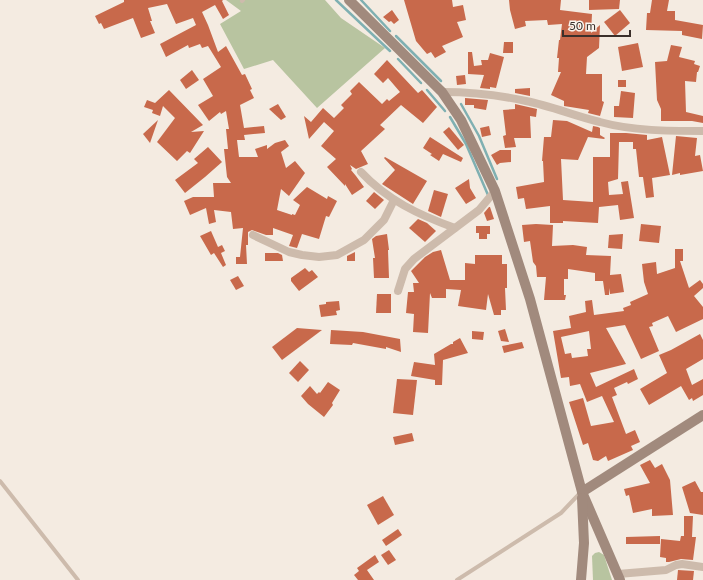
<svg xmlns="http://www.w3.org/2000/svg" width="703" height="580" viewBox="0 0 703 580" font-family="Lato,sans-serif">
	<style>
		.green { fill: #b8c4a0 }
		.lines { fill: none; stroke-linecap: round; stroke-linejoin: round }
		.stream { stroke: #7fb0b2; stroke-width: 2.5 }
		.building { fill: #c8694b; fill-rule: evenodd }
		.lane { stroke: #cdbbac; stroke-width: 4 }
		.street { stroke: #cdbbac; stroke-width: 8 }
		.secondary { stroke: #a18a7d; stroke-width: 10 }
	</style>
	<rect width="100%" height="100%" fill="#f4ebe1"/>
	<g class="green">
		<path d="M226,0H325L341,18L385,48L317,108L273,60L244,69L220,24L241,11Z"/>
		<path d="M599,552L604,555L612,580H593L592,556L595,553Z"/>
	</g>
	<g class="lines">
		<g class="stream">
			<path d="M336,0L390,51"/>
			<path d="M361,0L390,31"/>
			<path d="M396,36L441,81"/>
			<path d="M398,59L421,83"/>
			<path d="M427,90L445,111"/>
			<path d="M461,104L479,136L497,179"/>
			<path d="M450,117L466,144L488,195"/>
		</g>
	</g>
	<g class="building">
		<path d="M124,0H223L222,1L229,15L223,19L215,5L202,12L208,25L218,52L226,46L242,75L245,74L252,89L250,90L254,98L240,105L244,128L264,126L265,133L244,135L245,140H237L239,157H258L255,149L267,145V149L275,143L285,140L289,146L281,152L286,168L295,161L305,173L289,196L281,189L277,210L292,215V214L295,215L300,205L293,200L307,187L327,199L328,196L337,201L329,217L326,216L319,239L302,234L297,248L289,246L293,235L273,228V235H266L252,230L248,232V245H246L247,264H236V257H240L243,228L233,229L231,212L214,210L216,222L209,224L206,208L190,215L184,201L193,197H214L213,183H231L227,177L224,149H228L226,129H229L226,111L221,114L220,112L209,121L198,105L213,96L203,79L221,67L208,46L202,48L200,44L189,48L188,45L166,57L160,44L196,25L193,18L176,24L167,4L148,8L152,21H150L155,33L141,38L133,18L104,29L101,23L99,24L95,16L124,2Z"/>
		<path d="M404,0H452L453,7L463,5L466,20L457,22L463,37L442,46L446,52L435,58L431,52L427,54L416,41Z"/>
		<path d="M509,0H561L560,10L592,14L591,33L600,25L599,48L587,57L586,74H602V101L604,102L600,116L588,113L589,110L564,106V101L551,95L561,72H558L559,58H557L559,40H560L562,24L548,25L547,20L525,21L526,26L515,29L510,10Z"/>
		<path d="M589,0H620L619,9L589,10Z"/>
		<path d="M652,0H669L667,11H675V20L703,25L702,39L682,35V31L646,30L647,13H650Z"/>
		<path d="M392,10L399,20L394,24L391,21L389,22L383,17Z"/>
		<path d="M620,10L630,23L615,36L604,22Z"/>
		<path d="M504,42H513V53H503Z"/>
		<path d="M638,43L643,67L622,71L618,47Z"/>
		<path d="M671,45L682,47L679,57L695,61L694,64L700,66L698,72H697L696,82L685,81L686,112L703,116V123L692,121H661V109L657,100L655,62L667,61Z"/>
		<path d="M468,52H472L474,66L482,65L481,60H488L490,53L504,57L496,88L490,87V89L480,88L484,75L468,74Z"/>
		<path d="M387,60L418,93L422,90L437,107L423,123L401,105L380,125L385,129L361,151L368,164L356,169L350,165L352,169L351,170L356,176L364,187L352,195L345,184V186L327,167L336,159L321,146L334,131L324,122L309,139L304,116L311,122L323,108L334,118L344,108L341,105L352,94L350,91L359,82L382,104L387,99L389,101L400,92L388,78L383,83L374,74Z"/>
		<path d="M192,70L199,80L186,89L180,80Z"/>
		<path d="M465,75L466,84L457,85L456,76Z"/>
		<rect x="618" y="80" width="8" height="7"/>
		<path d="M530,88V96L515,93V89Z"/>
		<path d="M169,90L203,125L191,132L204,131L190,153L187,151L177,161L157,142L175,118L163,106L160,116L152,113L153,110L144,107L147,100L155,103Z"/>
		<path d="M621,91L635,93L633,118L614,117V106H619Z"/>
		<path d="M465,98L488,100L486,110L474,108V105H465Z"/>
		<path d="M278,104L286,117L281,120L269,109Z"/>
		<path d="M515,104L537,109L536,117L530,116L531,138H514L516,147L505,148L503,136L506,135L503,110L515,109Z"/>
		<path d="M158,120L150,143L143,134Z"/>
		<path d="M553,120L567,121L592,132L593,126L598,127L600,128V135L605,138L604,139L588,137L578,160L561,159L563,200L593,202V157H610V133H626L647,135V140L662,137L670,175L652,178L654,197L646,198L643,177H639L636,149H633V142H619L618,179L608,182L609,195L623,194L621,182L628,181L634,218L620,220L618,205L599,207L598,223L563,221V223H550V206L526,209L524,198L518,199L516,187L544,182L543,161H542L544,137H551Z"/>
		<path d="M489,126L491,135L482,137L480,128Z"/>
		<path d="M449,127L464,145L458,150L443,132Z"/>
		<path d="M676,136L697,138L695,156L700,155L703,171L680,175V173L672,175Z"/>
		<path d="M430,137L463,158L461,162L443,154L439,161L430,155L432,154L423,148Z"/>
		<path d="M208,147L222,162L205,177L185,193L175,180L198,163L194,159Z"/>
		<path d="M500,150H511V162L500,163L497,165L491,155Z"/>
		<path d="M385,157L427,181L413,204L382,184L395,170L384,158Z"/>
		<path d="M469,179L470,188L476,198L466,204L455,188Z"/>
		<path d="M434,190L448,194L441,217L428,211Z"/>
		<path d="M374,192L384,200L375,209L366,201Z"/>
		<path d="M489,207H490L494,219L487,221L484,213Z"/>
		<path d="M418,219L427,223L436,231L425,242L409,228Z"/>
		<path d="M536,224L553,225L552,246L573,245L587,247L586,255L611,256L610,275L621,274L624,292L610,294L609,288V295H605L603,281H595V273L568,269V279H564V295H566L565,300H544L546,277H537L536,266L533,262L530,241L524,242L522,225Z"/>
		<path d="M641,224L661,226L659,243L639,241Z"/>
		<path d="M476,226H490V234H487V239H479V233H476Z"/>
		<path d="M211,231L218,247L222,245L225,251L221,253L226,265L223,267L214,253L211,255L200,236Z"/>
		<path d="M387,234L389,250H388L389,278H374L373,258H375L372,239L376,236Z"/>
		<path d="M623,234L622,249L608,248L609,235Z"/>
		<path d="M675,249H683V261H680L689,288L700,280L703,284V288L694,296L703,307V319L676,332L668,316L652,323L653,326L649,327L659,351L641,359L625,325L606,328L626,364L590,373L596,387L634,369L638,379L628,384L627,382L614,388L617,395L612,397L626,434L635,430L640,442L631,446L633,450L608,461L606,456L598,461L593,460L588,443L583,445L569,402L583,398L591,426L614,422L602,396L587,402L580,384L570,386L569,377L561,378L553,331L571,328L569,316L586,312L585,301L592,300L594,315L624,311L623,308L631,305L630,302L648,294L644,282L642,264L656,262L657,274L675,268ZM589,331L591,349H587L588,356L572,358L571,353L565,354L561,337Z"/>
		<path d="M441,250L450,280H465V263L475,264V255H502V264H507V288H505L506,310H501V315H494L488,294L486,310L458,306L461,290L446,289V298H432L430,293L428,333L413,332L414,314L406,313L408,292H414L413,283H419L411,271L425,257L433,252Z"/>
		<path d="M355,252V261H347V256Z"/>
		<path d="M265,253H278L282,255L283,261H265Z"/>
		<path d="M305,268L309,272L312,270L318,277L299,291L291,281V278Z"/>
		<path d="M238,276L244,286L236,290L230,280Z"/>
		<path d="M377,294H391V313H376Z"/>
		<path d="M339,301L340,310L336,311L337,315L321,317L319,305L326,304V302Z"/>
		<path d="M297,328L322,330L282,360L272,347Z"/>
		<path d="M505,329L509,342L501,341L498,331Z"/>
		<path d="M331,330L363,332L400,339L401,352L386,347V349L353,343L352,345L330,344Z"/>
		<path d="M472,331L484,332L483,340L472,339Z"/>
		<path d="M700,334L703,340V359L686,369L692,385L703,379V395L693,401L692,398L689,400L681,386L649,405L640,389L667,373L659,355L671,350Z"/>
		<path d="M460,338L468,353L443,360L442,385H435V380L411,376L414,362L435,365L434,354L451,344H453V342Z"/>
		<path d="M522,342L524,348L504,353L502,346Z"/>
		<path d="M300,361L309,370L298,382L289,373Z"/>
		<path d="M397,379L417,380L413,415L393,413Z"/>
		<path d="M328,382L340,390L332,403L333,405L324,417L308,404L301,396L310,386L317,394L319,392L320,393Z"/>
		<path d="M412,433L414,441L395,445L393,437Z"/>
		<path d="M650,460L655,468L662,464L670,480L673,515L652,516V509L633,513L629,495L626,496L624,489L650,483L640,465Z"/>
		<path d="M695,481L701,492H703V515L690,513L682,487Z"/>
		<path d="M383,496L394,515L378,525L367,505Z"/>
		<path d="M684,516H693L692,537H696L693,560L681,559L669,562H666V558L660,557L661,539L680,541L681,536H684Z"/>
		<path d="M398,529L402,535L386,546L382,540Z"/>
		<path d="M660,536V544H626V537Z"/>
		<path d="M389,550L396,560L388,565L381,555Z"/>
		<path d="M375,555L379,562L367,570L374,580H358L354,575L359,571L357,568Z"/>
		<path d="M678,570L694,571L693,580H677Z"/>
	</g>
	<g class="lines">
		<g class="lane">
			<path d="M242,1L243,0"/>
			<path d="M0,481L78,580"/>
			<path d="M457,580L561,513L581,492"/>
		</g>
		<g class="street">
			<path d="M442,92C470,92 499,95 526,101C551,106 575,116 600,122C633,131 669,131 703,131"/>
			<path d="M361,172C387,200 419,215 455,228"/>
			<path d="M253,235L289,252L302,255L319,257L337,255L364,240L384,220L394,200"/>
			<path d="M398,291L405,269L414,259L479,210L495,191"/>
			<path d="M618,574L666,570L676,565L682,564L703,567"/>
		</g>
		<g class="secondary">
			<path d="M349,0L442,92L461,120L495,191L530,299L582,492L620,580"/>
			<path d="M582,492L703,415"/>
			<path d="M581,580L584,543L582,498"/>
		</g>
	</g>
	<path d="M563 30v6h67v-6" fill="none" stroke="#3b302b" stroke-width="2"/>
	<text x="569" y="30" font-size="12" fill="#3b302b" stroke="#fbf5ee" stroke-width="3" paint-order="stroke">50 m</text>
</svg>
